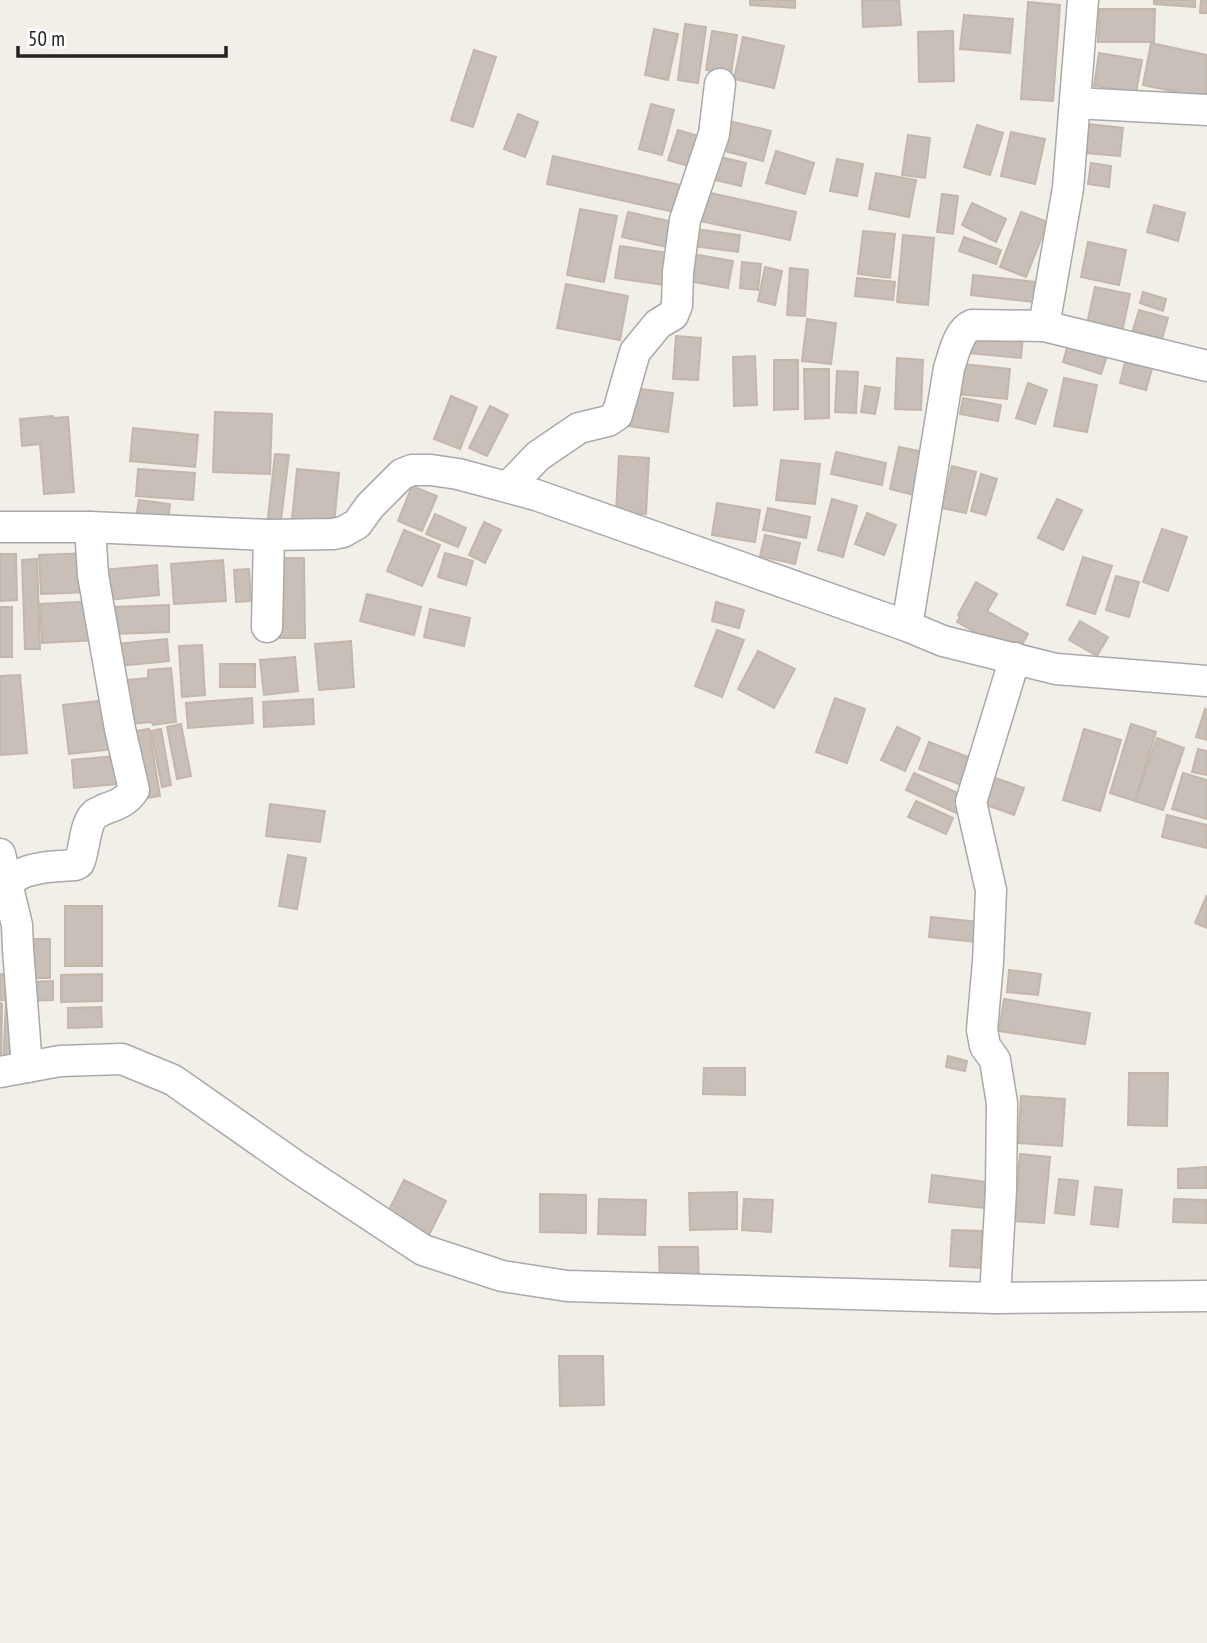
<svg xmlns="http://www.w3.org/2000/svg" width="1207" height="1643" viewBox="0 0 1207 1643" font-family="'PT Sans Narrow',sans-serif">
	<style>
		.building { fill: #c7bfb8; stroke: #c4b6ab; stroke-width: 2 }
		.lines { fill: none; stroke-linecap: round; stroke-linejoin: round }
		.street-casing { stroke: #a9a9a9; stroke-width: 33 }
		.street { stroke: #fff; stroke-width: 30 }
	</style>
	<rect width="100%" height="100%" fill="#f2efe9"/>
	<g class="building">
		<path d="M750,0H795V8L750,5Z"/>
		<path d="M862,0H899L901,25L863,27Z"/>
		<path d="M1154,0H1195V7L1154,4Z"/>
		<path d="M1201,0H1207V13H1200Z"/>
		<path d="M1028,2L1060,5L1053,101L1021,99Z"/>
		<path d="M1099,9H1155L1154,42H1098Z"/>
		<path d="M964,15L1013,19L1010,53L960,49Z"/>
		<path d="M685,24L706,27L698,83L678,80Z"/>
		<path d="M654,29L678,34L668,80L645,75Z"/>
		<path d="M712,31L737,35L731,74L706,70Z"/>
		<path d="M953,31L954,81L919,82L918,32Z"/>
		<path d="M743,37L784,46L774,88L734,79Z"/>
		<path d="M1151,43L1207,55V90L1205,98L1143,85Z"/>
		<path d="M474,50L496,57L473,127L451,120Z"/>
		<path d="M1099,53L1142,60L1136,92L1094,86Z"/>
		<path d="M651,104L674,110L662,155L639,149Z"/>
		<path d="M518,114L538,122L525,157L504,149Z"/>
		<path d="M729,121L771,131L763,161L721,150Z"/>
		<path d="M1089,124L1123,128L1120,156L1086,153Z"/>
		<path d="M977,125L1003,133L990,175L964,167Z"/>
		<path d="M678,130L708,139L699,169L668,160Z"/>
		<path d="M1011,132L1045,139L1035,184L1001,176Z"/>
		<path d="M908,135L930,138L925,178L902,175Z"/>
		<path d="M776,151L814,163L805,194L766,183Z"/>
		<path d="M712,155L746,163L741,186L707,178Z"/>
		<path d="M553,156L685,186L679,213L547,184Z"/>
		<path d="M837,159L863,164L857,196L830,191Z"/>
		<path d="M1091,163L1111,166L1109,187L1088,184Z"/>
		<path d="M876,173L916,180L909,217L869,209Z"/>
		<path d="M706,192L796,212L790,240L700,221Z"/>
		<path d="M942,194L958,196L953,234L937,232Z"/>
		<path d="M972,203L1006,219L996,242L962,225Z"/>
		<path d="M1154,205L1185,213L1178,241L1147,232Z"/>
		<path d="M580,209L617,216L604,282L567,275Z"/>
		<path d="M628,212L673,222L667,247L622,237Z"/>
		<path d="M1021,212L1048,222L1026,277L1000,267Z"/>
		<path d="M695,229L740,235L738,252L692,246Z"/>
		<path d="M863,231L895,234L890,278L858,274Z"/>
		<path d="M903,235L934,238L928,305L897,302Z"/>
		<path d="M964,237L1001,250L996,264L959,251Z"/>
		<path d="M1088,242L1126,250L1119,285L1081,277Z"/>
		<path d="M620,246L676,254L672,286L615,278Z"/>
		<path d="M687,253L733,261L728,288L682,280Z"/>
		<path d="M742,262L761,264L758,290L740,288Z"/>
		<path d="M765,267L782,271L775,305L758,301Z"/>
		<path d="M790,268L808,270L805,316L787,315Z"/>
		<path d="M973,275L1035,282L1033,302L971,295Z"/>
		<path d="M857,278L895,282L893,300L855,296Z"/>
		<path d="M566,284L628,296L620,340L557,328Z"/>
		<path d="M1095,287L1130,294L1122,332L1087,324Z"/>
		<path d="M1143,292L1166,299L1163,311L1140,303Z"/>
		<path d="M1139,310L1168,318L1162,339L1133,330Z"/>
		<path d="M807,319L836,323L831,364L802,361Z"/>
		<path d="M971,331L1023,336L1021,358L969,353Z"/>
		<path d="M676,336L701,338L698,380L673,379Z"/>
		<path d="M1069,341L1108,353L1101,374L1063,362Z"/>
		<path d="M755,356L757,405L734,406L733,357Z"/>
		<path d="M897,358L923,360L921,410L895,409Z"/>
		<path d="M1126,358L1153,365L1146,390L1120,383Z"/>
		<path d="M774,360H798V409L774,410Z"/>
		<path d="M962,364L1010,369L1007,399L958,394Z"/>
		<path d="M804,369H829V418L805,419Z"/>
		<path d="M837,371L858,372L856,413L835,412Z"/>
		<path d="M1064,378L1097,385L1087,432L1054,426Z"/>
		<path d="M1028,383L1047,390L1035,424L1016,418Z"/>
		<path d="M865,386L880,388L875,414L861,412Z"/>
		<path d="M633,388L673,393L668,432L628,426Z"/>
		<path d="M451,396L477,407L460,449L434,439Z"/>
		<path d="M963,398L1001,405L998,421L960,414Z"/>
		<path d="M490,406L508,415L487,456L469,448Z"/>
		<path d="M215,412L272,414L270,474L213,472Z"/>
		<path d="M53,416V418L68,417L74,492L44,494L40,444L22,446L20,419Z"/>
		<path d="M133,428L198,435L195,467L130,461Z"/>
		<path d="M899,447L924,452L914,495L890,489Z"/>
		<path d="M836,452L886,463L882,485L831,474Z"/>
		<path d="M275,454L289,455L280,528L267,526Z"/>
		<path d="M619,456L649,458L646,514L616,513Z"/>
		<path d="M781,460L820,464L815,504L776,500Z"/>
		<path d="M952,466L976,472L966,513L942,508Z"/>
		<path d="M138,469L195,473L193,500L136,496Z"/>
		<path d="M297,469L339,473L334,525L292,520Z"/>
		<path d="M981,474L997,479L986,515L971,511Z"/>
		<path d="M412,486L437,496L422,531L398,521Z"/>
		<path d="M832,499L857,506L843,557L818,550Z"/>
		<path d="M1057,499L1082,510L1063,550L1038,538Z"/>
		<path d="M139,500L170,504L168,522L136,518Z"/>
		<path d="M717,503L760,510L755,542L712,535Z"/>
		<path d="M768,508L810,517L806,538L763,530Z"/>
		<path d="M867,513L896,525L884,555L855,544Z"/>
		<path d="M435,514L466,528L458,547L426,534Z"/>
		<path d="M484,522L501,530L485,563L469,555Z"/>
		<path d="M1162,529L1187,537L1168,591L1143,582Z"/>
		<path d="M404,530L440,545L422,586L387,571Z"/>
		<path d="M765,535L800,543L795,564L760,556Z"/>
		<path d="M89,553L91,592L41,594L39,555Z"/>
		<path d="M445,553L473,561L466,585L438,577Z"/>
		<path d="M0,554H16L17,600L0,601Z"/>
		<path d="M1083,557L1112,566L1095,614L1067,605Z"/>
		<path d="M278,558H304L305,638H279Z"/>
		<path d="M37,559L40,649H25L22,560Z"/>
		<path d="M223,560L226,601L174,604L171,564Z"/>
		<path d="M157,565L159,595L106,600L103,570Z"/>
		<path d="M249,569L251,601L236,602L234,570Z"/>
		<path d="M1116,576L1139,582L1129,617L1106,610Z"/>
		<path d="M976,582L997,594L987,611L1028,634L1016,655L957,622L960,617L958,615Z"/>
		<path d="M367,594L421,607L414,635L360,621Z"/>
		<path d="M96,601L98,640L42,643L40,604Z"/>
		<path d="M716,602L744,610L739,628L712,621Z"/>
		<path d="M169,605V632L112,634L111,607Z"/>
		<rect x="0" y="607" width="12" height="50"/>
		<path d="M430,609L470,618L464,646L424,637Z"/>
		<path d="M1080,621L1108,637L1097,656L1069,640Z"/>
		<path d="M717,630L744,640L722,697L695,686Z"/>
		<path d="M167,639L169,661L119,666L117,644Z"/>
		<path d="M351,641L354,687L319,690L315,644Z"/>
		<path d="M202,645L205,695L182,697L179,646Z"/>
		<path d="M758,651L795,669L774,708L738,689Z"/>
		<path d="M295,657L298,691L264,695L260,660Z"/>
		<rect x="220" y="664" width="35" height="23"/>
		<path d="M171,668L176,722L153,725L152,722L120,725L116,681L148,678V670Z"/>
		<path d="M20,675L27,753L0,755V676Z"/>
		<path d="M252,698L253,723L188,728L186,703Z"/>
		<path d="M835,698L865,709L847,763L816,752Z"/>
		<path d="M313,699L314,724L264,727L263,702Z"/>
		<path d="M107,700L113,749L69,754L63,705Z"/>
		<path d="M1205,709L1207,710V740L1196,737Z"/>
		<path d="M181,724L191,776L177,779L167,727Z"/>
		<path d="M1131,724L1156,732L1135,801L1110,793Z"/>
		<path d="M897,727L920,738L905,771L881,760Z"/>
		<path d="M149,729L160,796L139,799L128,732Z"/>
		<path d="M161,729L171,785L162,787L151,731Z"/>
		<path d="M1084,729L1121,740L1100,811L1063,800Z"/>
		<path d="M1157,738L1184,748L1163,810L1135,801Z"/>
		<path d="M929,742L979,761L969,788L919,769Z"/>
		<path d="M1198,749L1207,751V775L1192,772Z"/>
		<path d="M115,756L118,784L74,788L72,760Z"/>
		<path d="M914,773L964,796L956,813L906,790Z"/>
		<path d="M1183,773L1207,780V819L1172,809Z"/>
		<path d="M987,775L1024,788L1014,815L978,802Z"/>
		<path d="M916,801L953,818L946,834L908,817Z"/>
		<path d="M270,804L325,811L320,842L266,836Z"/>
		<path d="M1167,815L1207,825V848L1162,837Z"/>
		<path d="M288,855L306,858L297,909L279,906Z"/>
		<path d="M1207,895V928L1195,923Z"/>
		<rect x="65" y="906" width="37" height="60"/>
		<path d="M931,917L988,923L986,943L929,937Z"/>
		<rect x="23" y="939" width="27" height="39"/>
		<path d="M1009,970L1041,974L1038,995L1007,992Z"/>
		<path d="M0,974L7,975L5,1000H0Z"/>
		<path d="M102,974V1001L61,1002V975Z"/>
		<path d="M53,981V1000L28,1001V982Z"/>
		<path d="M1004,999L1090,1013L1085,1044L999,1031Z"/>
		<path d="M6,1001H18L16,1068L3,1067Z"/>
		<path d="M0,1003L2,1004L1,1068H0Z"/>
		<path d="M101,1007L102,1027L68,1028V1008Z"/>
		<path d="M948,1056L967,1061L965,1071L946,1067Z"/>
		<path d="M704,1068H745V1095L703,1094Z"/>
		<path d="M1129,1073H1168L1167,1126L1128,1125Z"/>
		<path d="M1021,1096L1065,1099L1062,1146L1018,1143Z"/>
		<path d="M1020,1154L1050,1157L1044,1223L1014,1221Z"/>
		<path d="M1207,1167V1188H1178V1169Z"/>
		<path d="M932,1175L987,1182L984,1208L929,1202Z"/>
		<path d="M1059,1179L1078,1181L1074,1215L1055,1213Z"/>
		<path d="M404,1180L446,1201L429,1235L387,1214Z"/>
		<path d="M1095,1187L1122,1190L1118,1227L1091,1224Z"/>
		<path d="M737,1192V1229L690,1230L689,1193Z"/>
		<path d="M540,1194L586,1195V1233L540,1232Z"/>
		<path d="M599,1199L646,1200L645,1235L598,1234Z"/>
		<path d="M744,1199L773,1200L771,1232L742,1230Z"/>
		<path d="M1174,1199L1207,1200V1223L1173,1222Z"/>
		<path d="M952,1230L982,1231L981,1268L950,1266Z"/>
		<path d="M659,1247H698L699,1285H660Z"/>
		<path d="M559,1356H603L604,1405L560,1406Z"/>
	</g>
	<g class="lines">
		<g class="street-casing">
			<g id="street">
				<path d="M1075,103L1207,110"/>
				<path d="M1044,326L1068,188L1083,0"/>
				<path d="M508,487L538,456L579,428L608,421L617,415L635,352L658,324L673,315L677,305L678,272L685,220L714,134L720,84"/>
				<path d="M0,527H90L269,535L333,534L343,532L357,524L370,506L402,474L412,470H431L458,474L536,495L907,626L943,641L1056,669L1207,681"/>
				<path d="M907,626L949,368C954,354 958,331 972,325L1044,326L1207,366"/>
				<path d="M267,627L269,535"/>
				<path d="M0,854L17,925L18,949L27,1067"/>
				<path d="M0,881C11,881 18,874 28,871C43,866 59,866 75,865L79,863C85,850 84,824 95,814C96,813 104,810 105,809C117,805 127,801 134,790L120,729L93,575L90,527"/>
				<path d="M0,1072L60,1061L122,1059L173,1080L297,1167L423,1250L502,1276L567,1286L995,1298L1207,1296"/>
				<path d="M995,1298L1001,1190L1002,1103L995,1060L985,1046L982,1030L988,962L991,890L971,802L1015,658"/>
			</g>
		</g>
		<use href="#street" class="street"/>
	</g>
	<path d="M18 46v10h208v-10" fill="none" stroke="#222222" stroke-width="3.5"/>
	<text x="28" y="46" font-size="21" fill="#222222" stroke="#ffffff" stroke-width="5" paint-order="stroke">50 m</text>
</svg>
